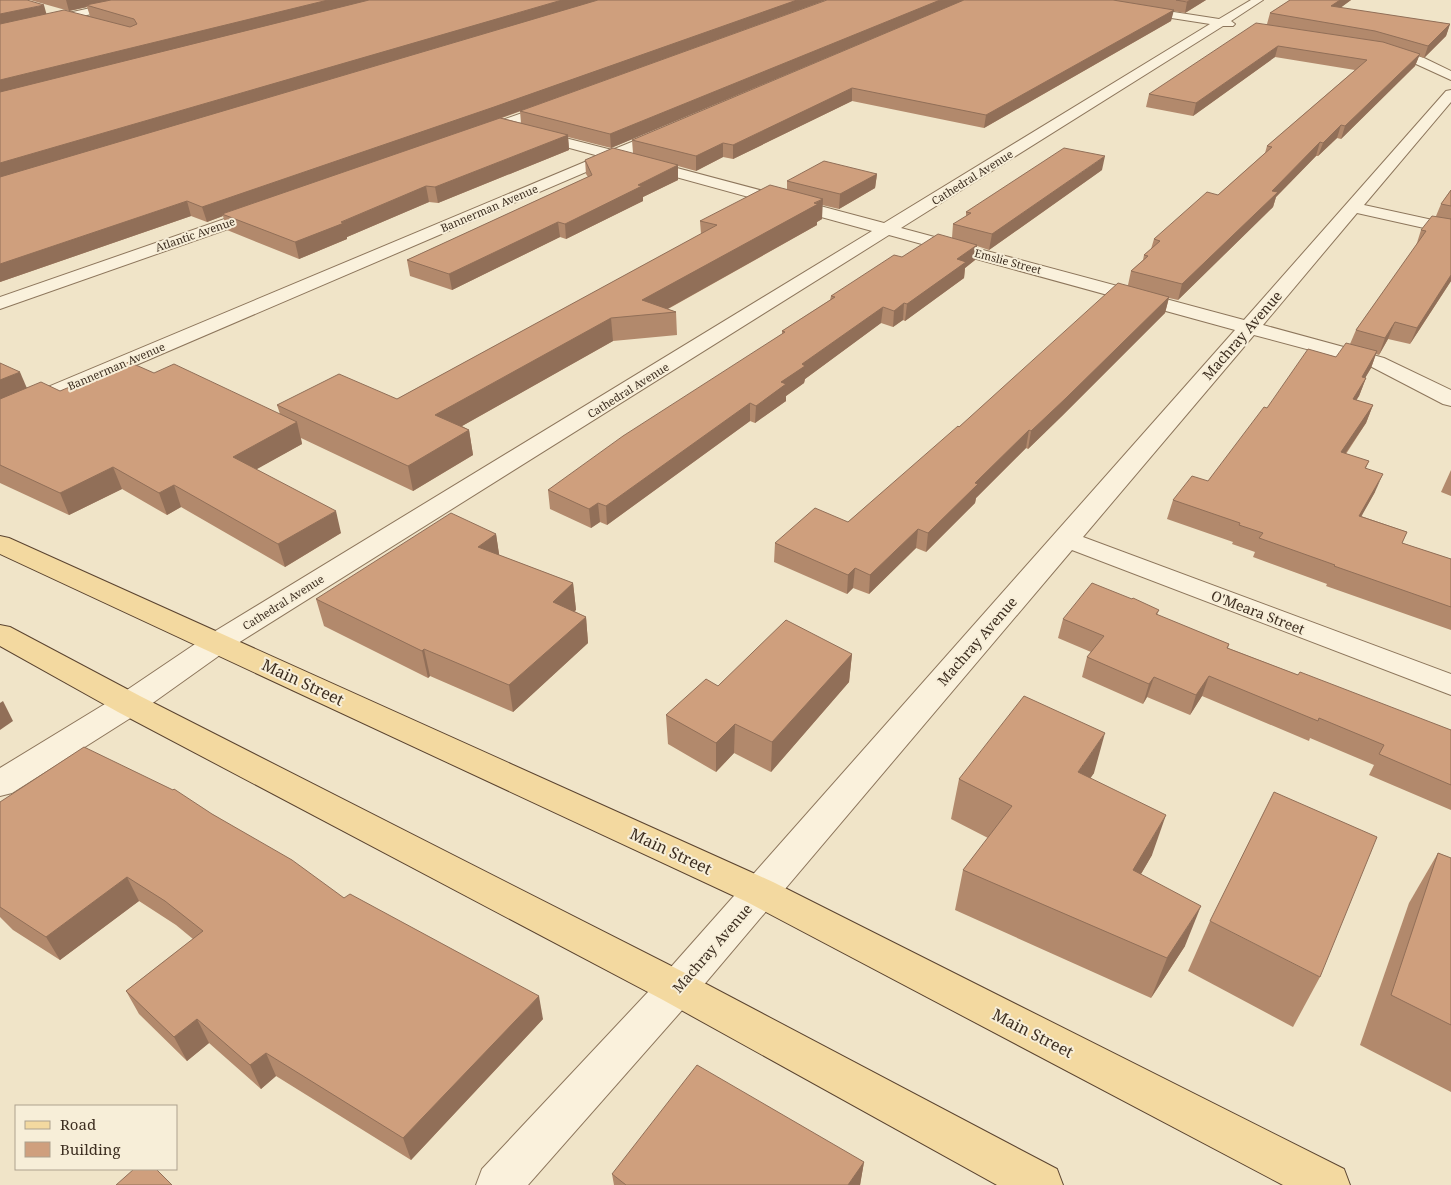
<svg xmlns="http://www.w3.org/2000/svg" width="1451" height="1185" viewBox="0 0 1451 1185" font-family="'Noto Serif',serif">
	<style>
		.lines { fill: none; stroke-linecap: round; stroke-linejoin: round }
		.minor-casing { stroke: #8d765c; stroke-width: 2 }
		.major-casing { stroke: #5b4430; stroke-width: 2 }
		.minor { fill: #faf1dc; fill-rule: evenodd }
		.major { fill: #f3d9a0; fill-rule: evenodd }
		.wall { fill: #b2896c }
		.shaded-wall { fill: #916f58 }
		.building { fill: #cf9f7d; stroke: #916f58 }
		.labels { text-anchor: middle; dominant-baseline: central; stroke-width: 4; stroke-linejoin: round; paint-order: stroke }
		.far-street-label { font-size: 11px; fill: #3d2e20; stroke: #f7eed8 }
		.street-label { font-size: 14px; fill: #3d2e20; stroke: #f7eed8 }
		.near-street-label { font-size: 16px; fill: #3d2e20; stroke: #f7eed8 }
	</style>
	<rect width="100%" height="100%" fill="#f0e4c8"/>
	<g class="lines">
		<g class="minor-casing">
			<g id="minor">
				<path d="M127,0H147L142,3L0,34V28Z"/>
				<path d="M1070,0H1096L1219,19L1251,0H1263L1231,21L1235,24L1233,26H1223L901,228L1244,320L1446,91L1451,90V102L1364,205L1451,224V234L1357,213L1263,325L1384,358L1451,390V406L1443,404L1370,366L1254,335L1083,537L1451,674V695L1072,550L691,1000L528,1185H476L482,1169L663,976L1235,330L889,235L227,650L140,712L12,793L0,796V768L118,696L207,636L872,231L614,160L8,420L0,422V407L599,156L529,137L527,134L529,131L534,130L612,150L661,130H671L673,133L671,136L628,155L884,223L1210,24L1075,3Z"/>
				<path d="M1383,45L1424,58L1451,71V80L1416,64L1379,52L1377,49Z"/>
				<path d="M556,101L563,105L561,108L481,137H471L469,134L471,131Z"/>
				<path d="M259,207L265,208L267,212L265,216L0,309V297Z"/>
			</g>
		</g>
		<g class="major-casing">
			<g id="major">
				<path d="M0,536L9,538L773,882L1344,1169L1350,1185H1283L747,902L0,554Z"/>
				<path d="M0,625L10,627L140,696L691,976L1057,1169L1063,1185H997L663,1000L118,712L0,646Z"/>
			</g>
		</g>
		<use href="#minor" class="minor"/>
		<use href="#major" class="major"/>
	</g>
	<g class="wall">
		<path d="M0,0L47,14L90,16L87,7L69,11L30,0H826L502,118L521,123L520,111L827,0H1206L1185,13L1173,11L1171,21L984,128L852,101L733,159L723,157L696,171L678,166V180L643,197V201L566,239L560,237L452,290L410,276L407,260L588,177L586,174L585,160L633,153L632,140L938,11L611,148L568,137L569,150L438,203L429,202L347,237V239L299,259L227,230L223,216L207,222L191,216L0,282Z"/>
		<path d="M1290,0H1351L1340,8L1450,24L1446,36L1424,58L1419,56L1415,66L1341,139L1337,138L1318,156H1316L1276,197L1273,207L1178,300L1169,298L1165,313L1063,415L1028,449L1026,448L976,498L975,503L926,552L916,548L869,594L853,588L847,594L774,562L775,543L848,522L959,427L1128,285L1131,271L1143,260L1144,255L1151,249L1154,239L1218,195L1265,153L1267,146L1355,70L1275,57L1193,116L1146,107L1149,94L1267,24L1270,13Z"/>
		<path d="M1102,170L989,250L977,246L975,260L965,268L964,278L905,321L903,320L893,327L881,323L805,379L804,383L786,396V401L755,423L750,421L607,525L600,522L591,528L550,509L548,490L782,334V331L830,300L831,296L902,257L952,238L953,224L966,217V212Z"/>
		<path d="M877,174L875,188L839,209L822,205V219L817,222V225L668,309L676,312L677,335L613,341L462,426L469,430L473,455L413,491L301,438L302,444L256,469L341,533L285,567L181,507L167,515L122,489L69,515L0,483V363L27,388L60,391L154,373L280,414L277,405L397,399L701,234L700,221L787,189V181Z"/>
		<path d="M1451,190V281L1410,344L1388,339L1379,355L1376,354L1371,368L1365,378H1366L1359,396L1356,400L1373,405L1366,423L1346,454L1369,461L1366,468L1375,492L1361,516L1407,532L1402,543L1451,559V630L1326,586L1327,584L1253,557L1255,552L1232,544L1233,542L1167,519L1173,500L1208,481L1267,408L1336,357L1350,344L1356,330L1416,246L1421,230L1436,216L1441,204Z"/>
		<path d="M1451,470V496L1441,492Z"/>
		<path d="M496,534L499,555L573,583L576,610L574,611L586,617L588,643L513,712L430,676L428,678L324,626L316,599Z"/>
		<path d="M1159,610L1157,615L1229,644L1228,648L1298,675L1451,730V810L1369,775L1374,765L1310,738L1309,741L1202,696L1190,715L1147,697L1143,704L1082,677L1087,657L1091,652L1058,638L1063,619Z"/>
		<path d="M852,654L849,682L771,772L734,753L716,772L668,744L666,715L718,686Z"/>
		<path d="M1094,773L1090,778L1152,855L1141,874L1185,946L1151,998L955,910L963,870L988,838L951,819L959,779Z"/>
		<path d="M0,802L212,814L344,898L543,1019L411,1160L276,1076L261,1089L209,1043L187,1061L139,1014L126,991L193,939L176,925L139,901L60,960L13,930L0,917Z"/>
		<path d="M1438,853L1451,858V1092L1360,1045L1409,903Z"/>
		<path d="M1210,921L1320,977L1293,1027L1188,971Z"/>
		<path d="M864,1162L860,1185H614L612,1174Z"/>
	</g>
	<g class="shaded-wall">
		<path d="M66,0H118L86,5L87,7L69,11Z"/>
		<path d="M328,0H373L0,94V80Z"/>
		<path d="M562,0H599L0,179V163Z"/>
		<path d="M797,0H826L495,120L222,214L223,216L207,222L202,207Z"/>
		<path d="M940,0H964L611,148L610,134Z"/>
		<path d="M1190,0H1206L1185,13L1187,2Z"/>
		<path d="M1340,0H1351L1328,17L1331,6Z"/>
		<path d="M44,5L47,16L0,26V14Z"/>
		<path d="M1174,10L1171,21L984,128L986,115Z"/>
		<path d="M1450,24L1446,36L1424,58L1428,46Z"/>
		<path d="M1278,46L1275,57L1193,116L1196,103Z"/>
		<path d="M1420,54L1415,66L1341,139L1345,126Z"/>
		<path d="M852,88V101L733,159V145Z"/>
		<path d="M1341,125L1337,138L1318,156L1323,143Z"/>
		<path d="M568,135L569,150L438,203L435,187Z"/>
		<path d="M1320,142L1316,156L1276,197L1273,207L1178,300L1182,284L1272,191Z"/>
		<path d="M723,143V157L696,171V156Z"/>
		<path d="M1105,156L1102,170L989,250L992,234Z"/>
		<path d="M678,165V180L643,197V201L566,239L565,224L638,185Z"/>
		<path d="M877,174L875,188L839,209L840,194Z"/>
		<path d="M426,186L429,202L347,237V239L299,259L295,242Z"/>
		<path d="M823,199L822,219L817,222V225L660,313L642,300Z"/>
		<path d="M187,201L191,216L0,282V264Z"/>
		<path d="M558,222L560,237L452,290L449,274Z"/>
		<path d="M977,245L975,260L965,268L964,278L905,321L907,304L957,259Z"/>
		<path d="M1451,275V281L1410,344L1417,328Z"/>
		<path d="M1169,297L1165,313L1063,415L1028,449L1031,431Z"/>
		<path d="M904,303L903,320L893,327L894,311Z"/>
		<path d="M883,307L881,323L805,379L804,383L786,396V401L755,423L756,406L781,382L802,364Z"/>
		<path d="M611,318L613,341L439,439L435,415Z"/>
		<path d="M1395,322L1388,339L1379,355L1385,338Z"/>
		<path d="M1377,351L1371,368L1355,395L1362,377Z"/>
		<path d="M20,372L29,393L0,405V380Z"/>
		<path d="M1366,378L1359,396L1346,417L1353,399Z"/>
		<path d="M750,403V421L607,525L606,506Z"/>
		<path d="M1373,405L1366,423L1334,470L1341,452Z"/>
		<path d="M297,422L302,444L239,479L233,457Z"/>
		<path d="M469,430L473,455L413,491L408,466Z"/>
		<path d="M1029,430L1026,448L976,498L975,503L926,552L928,533L975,483Z"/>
		<path d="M113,467L122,489L69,515L60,493Z"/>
		<path d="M1383,474L1375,492L1351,535L1359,516Z"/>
		<path d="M174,485L181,507L167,515L159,493Z"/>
		<path d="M598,503L600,522L591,528L589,509Z"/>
		<path d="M336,511L341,533L285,567L278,544Z"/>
		<path d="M918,529L916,548L869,594L870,575Z"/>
		<path d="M496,534L500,560L478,547Z"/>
		<path d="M855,568L853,588L847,594L848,575Z"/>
		<path d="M573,583L576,610L556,628L553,602Z"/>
		<path d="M586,617L588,643L513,712L509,685Z"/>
		<path d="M424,649L430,676L428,678L422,651Z"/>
		<path d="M852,654L849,682L771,772L772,742Z"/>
		<path d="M1209,676L1202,696L1190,715L1196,695Z"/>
		<path d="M1154,677L1147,697L1143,704L1149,684Z"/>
		<path d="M3,701L13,721L0,730V703Z"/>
		<path d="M735,724L734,753L716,772V743Z"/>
		<path d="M1105,733L1094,773L1067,812L1078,772Z"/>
		<path d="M1166,815L1152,855L1120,910L1133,870Z"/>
		<path d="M127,877L139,901L60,960L46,937Z"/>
		<path d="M1201,906L1185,946L1151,998L1167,958Z"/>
		<path d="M539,996L543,1019L411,1160L403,1138Z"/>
		<path d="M197,1019L209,1043L187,1061L174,1037Z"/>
		<path d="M266,1053L276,1076L261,1089L250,1065Z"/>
		<path d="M864,1162L860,1185H848Z"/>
	</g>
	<g class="building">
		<path d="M0,0H27L44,5L0,14Z"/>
		<path d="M111,0H328L0,80V24L64,10L130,27L137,24L134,19L86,5Z"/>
		<path d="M369,0H562L0,163V92Z"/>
		<path d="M598,0H797L494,107L202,207L187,201L0,264V177Z"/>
		<path d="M827,0H940L610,134L520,111Z"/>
		<path d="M964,0H1113L1174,10L986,115L852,88L733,145L723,143L696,156L632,140Z"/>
		<path d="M1176,0H1190L1187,2Z"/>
		<path d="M1290,0H1340L1331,6L1450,24L1428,46L1375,31L1270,13Z"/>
		<path d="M1256,23L1383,42L1420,54L1345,126L1341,125L1323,143L1320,142L1272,191L1278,192L1182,284L1131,271L1148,256L1144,255L1160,241L1154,239L1207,192L1218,195L1272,147L1267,146L1367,60L1278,46L1196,103L1149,94Z"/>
		<path d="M500,118L568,135L435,187L426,186L341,222L344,223L295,242L222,214Z"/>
		<path d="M613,148L678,165L638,185L642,186L565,224L558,222L449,274L407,260L592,175L585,160Z"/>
		<path d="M1064,148L1105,156L992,234L953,224L971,213L966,212Z"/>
		<path d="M824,161L877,174L840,194L787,181Z"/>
		<path d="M770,185L823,199L814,203L818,204L642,300L676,312L611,318L435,415L469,430L408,466L277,405L339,374L397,399L717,225L700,221Z"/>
		<path d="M1451,190V206L1441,204Z"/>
		<path d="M1432,216L1451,219V275L1417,328L1395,322L1385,338L1356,330L1426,231L1421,230Z"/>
		<path d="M938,234L977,245L957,259L966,262L907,304L904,303L894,311L883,307L802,364L805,366L781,382L786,384L756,406L750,403L606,506L598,503L589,509L548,490L623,436L785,332L782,331L835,297L831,296L894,255L902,257Z"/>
		<path d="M1118,283L1169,297L1066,398L1031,431L1029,430L975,483L978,484L928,533L918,529L870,575L855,568L848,575L775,543L815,508L848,522L958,426L959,427Z"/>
		<path d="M1346,343L1377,351L1362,377L1366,378L1353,399L1373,405L1341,452L1369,461L1365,468L1383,474L1359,516L1407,532L1402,543L1451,559V607L1334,566L1335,565L1259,538L1263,533L1239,525L1240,523L1173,500L1192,476L1208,481L1264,407L1267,408L1308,349L1336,357Z"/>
		<path d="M129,362L154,373L174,364L297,422L233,457L336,511L278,544L174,485L159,493L113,467L60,493L0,465V399L41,382L60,391Z"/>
		<path d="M0,363L20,372L0,380Z"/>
		<path d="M451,513L496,534L478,547L573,583L553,602L586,617L509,685L424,649L422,651L316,599Z"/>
		<path d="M1092,583L1132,599L1133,598L1159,610L1156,614L1229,644L1227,648L1298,675L1300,672L1451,730V785L1379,754L1384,745L1319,718L1318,721L1209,676L1196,695L1154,677L1149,684L1087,657L1104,636L1063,619Z"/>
		<path d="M786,620L852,654L772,742L735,724L716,743L666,715L706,679L718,686Z"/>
		<path d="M1024,696L1105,733L1078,772L1166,815L1133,870L1201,906L1167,958L963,870L1012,806L959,779Z"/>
		<path d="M84,747L173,790L174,789L212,814L292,860L344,898L350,894L539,996L403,1138L266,1053L250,1065L197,1019L174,1037L126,991L203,931L165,901L127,877L46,937L0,907V802Z"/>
		<path d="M1274,792L1377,837L1320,977L1210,921Z"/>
		<path d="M1438,853L1451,858V1025L1391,995Z"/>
		<path d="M697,1065L864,1162L848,1185H626L612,1174Z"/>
		<path d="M134,1169H156L172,1185H116Z"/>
	</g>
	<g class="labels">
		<g class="far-street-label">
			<text transform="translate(972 177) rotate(-32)">Cathedral Avenue</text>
			<text transform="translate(489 208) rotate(-23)">Bannerman Avenue</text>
			<text transform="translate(195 234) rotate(-19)">Atlantic Avenue</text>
			<text transform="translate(1008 261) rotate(15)">Emslie Street</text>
			<text transform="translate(116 366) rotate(-23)">Bannerman Avenue</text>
			<text transform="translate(628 390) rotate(-32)">Cathedral Avenue</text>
			<text transform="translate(283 602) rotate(-32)">Cathedral Avenue</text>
		</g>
		<g class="street-label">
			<text transform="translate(1242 335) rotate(-49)">Machray Avenue</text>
			<text transform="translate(1258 612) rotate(21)">O'Meara Street</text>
			<text transform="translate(977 641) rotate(-49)">Machray Avenue</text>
			<text transform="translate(712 948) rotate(-49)">Machray Avenue</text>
		</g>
		<g class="near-street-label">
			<text transform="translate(303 682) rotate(25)">Main Street</text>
			<text transform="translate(671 851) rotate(25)">Main Street</text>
			<text transform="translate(1033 1033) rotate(27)">Main Street</text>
		</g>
	</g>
	<rect x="15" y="1105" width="162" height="65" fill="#f7eed8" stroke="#ada18e"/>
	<rect x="25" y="1121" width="25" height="8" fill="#f3d9a0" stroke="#ada18e"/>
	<text x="60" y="1130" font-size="15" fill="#3d2e20">Road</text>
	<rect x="25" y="1142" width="25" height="15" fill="#cf9f7d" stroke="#ada18e"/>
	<text x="60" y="1155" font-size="15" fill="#3d2e20">Building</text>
</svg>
